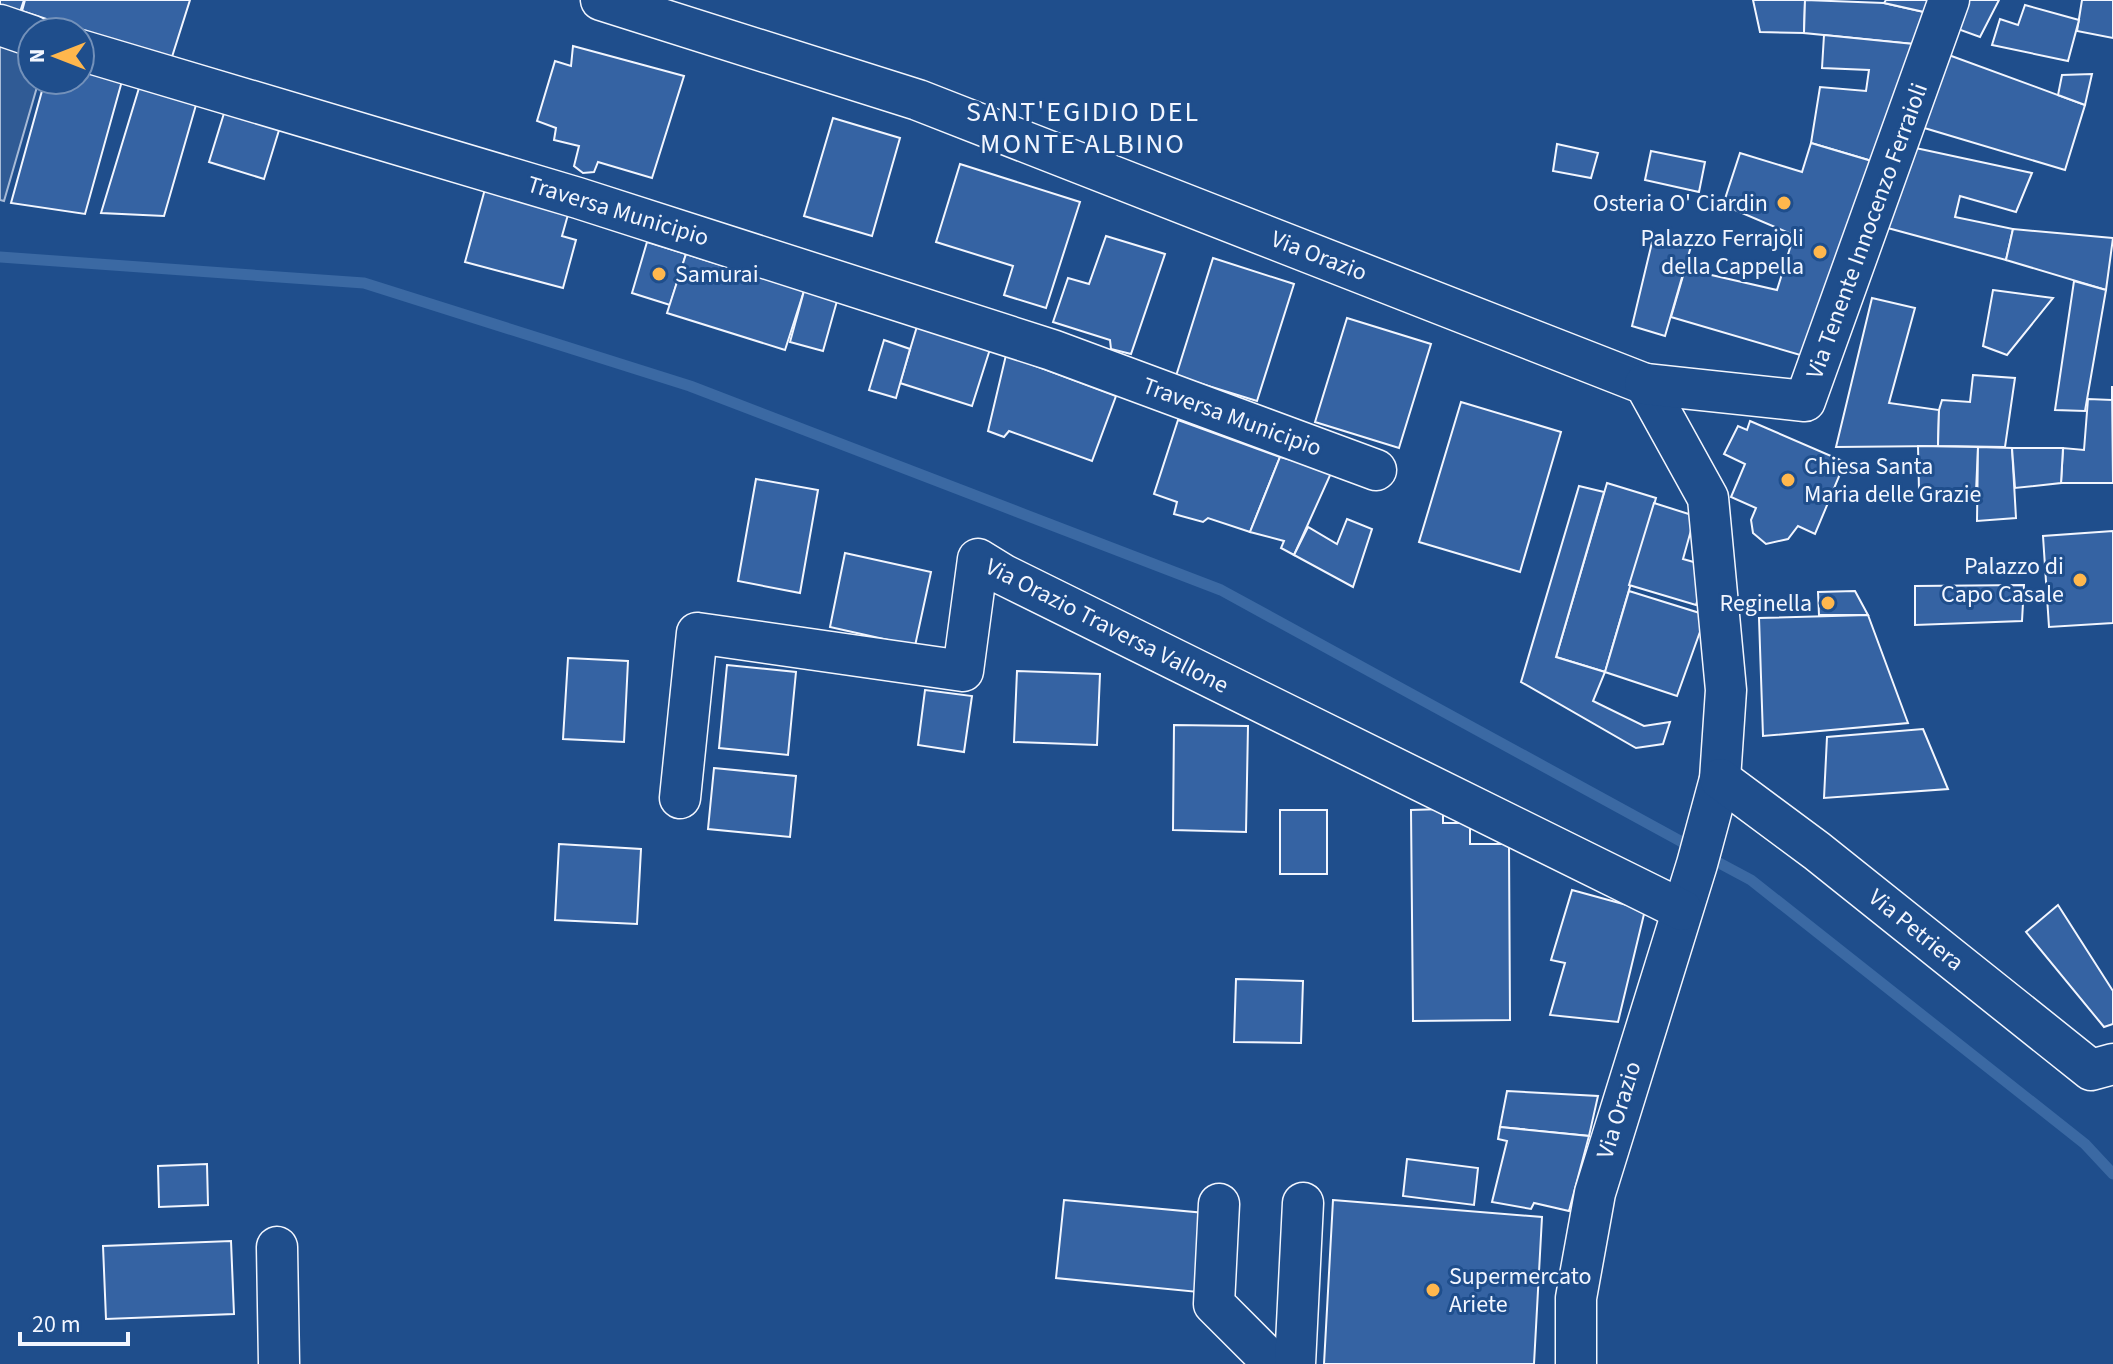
<svg xmlns="http://www.w3.org/2000/svg" width="2113" height="1364" viewBox="0 0 2113 1364" font-family="'Source Sans 3',sans-serif">
	<style>
		.parking { fill: #305b95; stroke: #a8bbd7; stroke-width: 2 }
		.lines { fill: none; stroke-linecap: round; stroke-linejoin: round }
		.stream { stroke: #3b69a3; stroke-width: 11 }
		.building { fill: #3563a3; stroke: #f2f6ff; stroke-width: 2 }
		.minor-casing { stroke: #f2f6ff; stroke-width: 43 }
		.minor { stroke: #1f4e8c; stroke-width: 40 }
		.poi-dot { fill: #ffb74d; stroke: #1f4e8c; stroke-width: 3 }
		.labels { text-anchor: middle; dominant-baseline: central; stroke-width: 6; stroke-linejoin: round; paint-order: stroke }
		.poi-label { font-size: 24px; fill: #f2f6ff; stroke: #1f4e8c; text-anchor: end }
		.street-label { font-size: 24px; fill: #f2f6ff; stroke: #1f4e8c }
		.quarter-label { font-size: 28px; letter-spacing: 2px; fill: #f2f6ff; stroke: #1f4e8c }
	</style>
	<rect width="100%" height="100%" fill="#1f4e8c"/>
	<path class="parking" d="M0,46L32,56V80H39L4,201L0,200Z"/>
	<g class="lines">
		<g class="stream">
			<path d="M0,257L364,283L690,386L1221,590L1693,848"/>
			<path d="M1708,857L1751,880L2085,1144L2113,1174"/>
		</g>
	</g>
	<g class="building">
		<path d="M0,0H24L17,21L0,16Z"/>
		<path d="M25,0H190L171,60L22,11Z"/>
		<path d="M1753,0H1805L1804,33L1760,32Z"/>
		<path d="M1805,0L1884,3L1933,14L1924,45L1804,33Z"/>
		<path d="M1886,0H1938L1933,14L1884,3Z"/>
		<path d="M1966,0H1999L1980,37L1955,28Z"/>
		<path d="M2082,0H2113V38L2077,31Z"/>
		<path d="M2025,5L2079,20L2068,61L1992,45L2000,19L2018,25Z"/>
		<path d="M1824,35L1924,45L1875,162L1811,143L1820,87L1866,91L1869,70L1822,68Z"/>
		<path d="M573,46L684,76L652,178L598,162L594,172L583,173L574,166L579,146L554,140L556,128L537,121L555,61L571,66Z"/>
		<path d="M1946,54L2085,105L2065,170L1921,127Z"/>
		<path d="M80,69L122,81L85,214L11,203L45,80H80Z"/>
		<path d="M2092,74L2085,105L2058,95L2062,75Z"/>
		<path d="M139,88L196,105L164,216L101,213Z"/>
		<path d="M225,110L280,127L264,179L209,162Z"/>
		<path d="M833,118L900,138L872,236L804,216Z"/>
		<path d="M1811,143L1875,162L1814,359L1671,317L1685,269L1777,290L1794,235L1723,205L1740,153L1802,172Z"/>
		<path d="M1557,144L1598,153L1591,178L1553,171Z"/>
		<path d="M1911,147L2032,173L2016,212L1960,196L1955,217L2013,229L2006,260L1884,227Z"/>
		<path d="M1651,151L1705,162L1699,192L1645,180Z"/>
		<path d="M960,164L1080,202L1046,308L1004,295L1013,266L936,242Z"/>
		<path d="M485,189L569,211L562,236L576,240L563,288L465,262Z"/>
		<path d="M2013,229L2113,238L2106,290L2006,260Z"/>
		<path d="M1654,234L1692,243L1665,336L1632,326Z"/>
		<path d="M1106,236L1165,254L1131,354L1111,349L1110,340L1053,322L1068,278L1089,284Z"/>
		<path d="M647,242L686,254L670,305L632,293Z"/>
		<path d="M686,254L804,291L785,350L667,313Z"/>
		<path d="M1213,258L1294,284L1257,401L1176,376Z"/>
		<path d="M2074,281L2106,290L2085,411L2055,410Z"/>
		<path d="M1993,290L2053,298L2007,355L1983,346Z"/>
		<path d="M804,291L837,301L823,351L790,342Z"/>
		<path d="M1872,298L1915,308L1889,403L1939,410L1938,446L1836,447Z"/>
		<path d="M1347,318L1431,344L1399,448L1315,422Z"/>
		<path d="M918,323L991,346L972,406L900,383Z"/>
		<path d="M884,340L910,349L896,398L869,390Z"/>
		<path d="M1006,355L1116,396L1092,461L1009,431L1004,437L988,431Z"/>
		<path d="M1973,375L2015,378L2005,447L1938,446L1939,410L1942,400L1970,402Z"/>
		<path d="M2112,386L2113,483H2061L2063,448L2084,450L2088,399L2112,400Z"/>
		<path d="M1461,402L1561,432L1520,572L1419,542Z"/>
		<path d="M1178,420L1280,457L1250,532L1208,518L1203,522L1174,514L1177,502L1154,494Z"/>
		<path d="M1750,421L1845,462L1815,534L1798,526L1788,539L1766,544L1753,533L1751,520L1756,508L1731,497L1745,464L1724,454L1738,426L1747,430Z"/>
		<path d="M1918,446L1978,447L1976,492L1919,490Z"/>
		<path d="M1978,447L2012,448L2016,518L1977,521Z"/>
		<path d="M2012,448H2063L2061,483L2015,488Z"/>
		<path d="M1280,457L1332,471L1294,555L1281,548L1284,541L1250,532Z"/>
		<path d="M756,479L818,490L800,593L738,581Z"/>
		<path d="M1607,483L1656,498L1605,672L1556,657Z"/>
		<path d="M1579,486L1604,492L1556,657L1605,672L1593,701L1644,726L1670,722L1663,744L1636,748L1521,682Z"/>
		<path d="M1654,503L1695,516L1683,559L1708,566L1696,605L1629,585Z"/>
		<path d="M1347,519L1372,529L1353,587L1294,555L1308,527L1337,544Z"/>
		<path d="M2113,531V623L2049,627L2043,536Z"/>
		<path d="M845,553L931,572L915,646L830,627Z"/>
		<path d="M2024,585L2022,621L1915,625V586Z"/>
		<path d="M1629,591L1706,615L1677,696L1605,672Z"/>
		<path d="M1855,591L1868,615H1819L1818,592Z"/>
		<path d="M1868,615L1908,723L1763,736L1759,618Z"/>
		<path d="M568,658L628,661L624,742L563,739Z"/>
		<path d="M727,665L796,672L788,755L719,748Z"/>
		<path d="M1017,671L1100,674L1097,745L1014,742Z"/>
		<path d="M925,690L972,696L964,752L918,745Z"/>
		<path d="M1174,725L1248,726L1246,832L1173,830Z"/>
		<path d="M1923,729L1948,789L1824,798L1827,737Z"/>
		<path d="M714,768L796,776L790,837L708,829Z"/>
		<path d="M1443,809V823H1470V844H1509L1510,1020L1413,1021L1411,810Z"/>
		<rect x="1280" y="810" width="47" height="64"/>
		<path d="M559,844L641,849L637,924L555,920Z"/>
		<path d="M1572,890L1645,910L1618,1022L1550,1015L1565,963L1551,960Z"/>
		<path d="M2058,905L2113,991V1024L2104,1027L2026,932Z"/>
		<path d="M1236,979L1303,981L1301,1043L1234,1042Z"/>
		<path d="M1507,1091L1598,1096L1589,1136L1500,1127Z"/>
		<path d="M1500,1127L1589,1136L1569,1211L1534,1203L1531,1209L1492,1202L1507,1141L1498,1139Z"/>
		<path d="M1407,1159L1478,1168L1474,1205L1403,1196Z"/>
		<path d="M207,1164L208,1205L159,1207L158,1166Z"/>
		<path d="M1064,1200L1205,1213L1198,1292L1056,1278Z"/>
		<path d="M1333,1200L1542,1217L1534,1364H1324Z"/>
		<path d="M231,1241L234,1314L106,1319L103,1246Z"/>
	</g>
	<g class="lines">
		<g class="minor-casing">
			<g id="minor">
				<path d="M601,0L918,100L1645,384L1708,498L1726,690L1720,779L1697,864L1595,1193L1576,1298V1364"/>
				<path d="M0,25L32,36"/>
				<path d="M80,50L578,198L1052,350L1376,470"/>
				<path d="M1645,384L1805,401L1949,0"/>
				<path d="M1720,779L1817,851L2091,1070L2113,1064"/>
				<path d="M680,798L697,633L963,671L978,559L1004,575L1682,910"/>
				<path d="M1219,1204L1214,1304L1274,1364"/>
				<path d="M277,1247L279,1364"/>
				<path d="M1295,1364L1303,1203"/>
			</g>
		</g>
		<use href="#minor" class="minor"/>
	</g>
	<g class="poi-dot">
		<circle cx="1784" cy="203" r="8"/>
		<circle cx="1820" cy="252" r="8"/>
		<circle cx="659" cy="274" r="8"/>
		<circle cx="1788" cy="480" r="8"/>
		<circle cx="2080" cy="580" r="8"/>
		<circle cx="1828" cy="603" r="8"/>
		<circle cx="1433" cy="1290" r="8"/>
	</g>
	<g class="labels">
		<g class="poi-label">
			<text x="1768" y="203">Osteria O' Ciardin</text>
			<text x="1804" y="238">Palazzo Ferrajoli<tspan x="1804" dy="28">della Cappella</tspan></text>
			<text x="675" y="274" text-anchor="start">Samurai</text>
			<text x="1804" y="466" text-anchor="start">Chiesa Santa<tspan x="1804" dy="28">Maria delle Grazie</tspan></text>
			<text x="2064" y="566">Palazzo di<tspan x="2064" dy="28">Capo Casale</tspan></text>
			<text x="1812" y="603">Reginella</text>
			<text x="1449" y="1276" text-anchor="start">Supermercato<tspan x="1449" dy="28">Ariete</tspan></text>
		</g>
		<g class="street-label">
			<text transform="translate(618 211) rotate(17)">Traversa Municipio</text>
			<text transform="translate(1867 231) rotate(-70)">Via Tenente Innocenzo Ferraioli</text>
			<text transform="translate(1319 256) rotate(21)">Via Orazio</text>
			<text transform="translate(1232 417) rotate(20)">Traversa Municipio</text>
			<text transform="translate(1107 626) rotate(27)">Via Orazio Traversa Vallone</text>
			<text transform="translate(1916 930) rotate(39)">Via Petriera</text>
			<text transform="translate(1619 1110) rotate(-73)">Via Orazio</text>
		</g>
		<g class="quarter-label">
			<text x="1083" y="112">SANT'EGIDIO DEL<tspan x="1083" dy="32">MONTE ALBINO</tspan></text>
		</g>
	</g>
	<g transform="translate(56 56) rotate(270)"><circle r="38" fill="#1f4e8c" stroke="#7391ba" stroke-width="2"/>
	<path d="M0-6L14 30L0 20L-14 30Z" fill="#ffb74d"/>
	<text y="-12" font-size="22" font-weight="bold" text-anchor="middle" fill="#f2f6ff">N</text>
	</g>
	<path d="M20 1332v12h108v-12" fill="none" stroke="#f2f6ff" stroke-width="4"/>
	<text x="32" y="1332" font-size="24" fill="#f2f6ff" stroke="#1f4e8c" stroke-width="6" paint-order="stroke">20 m</text>
</svg>
